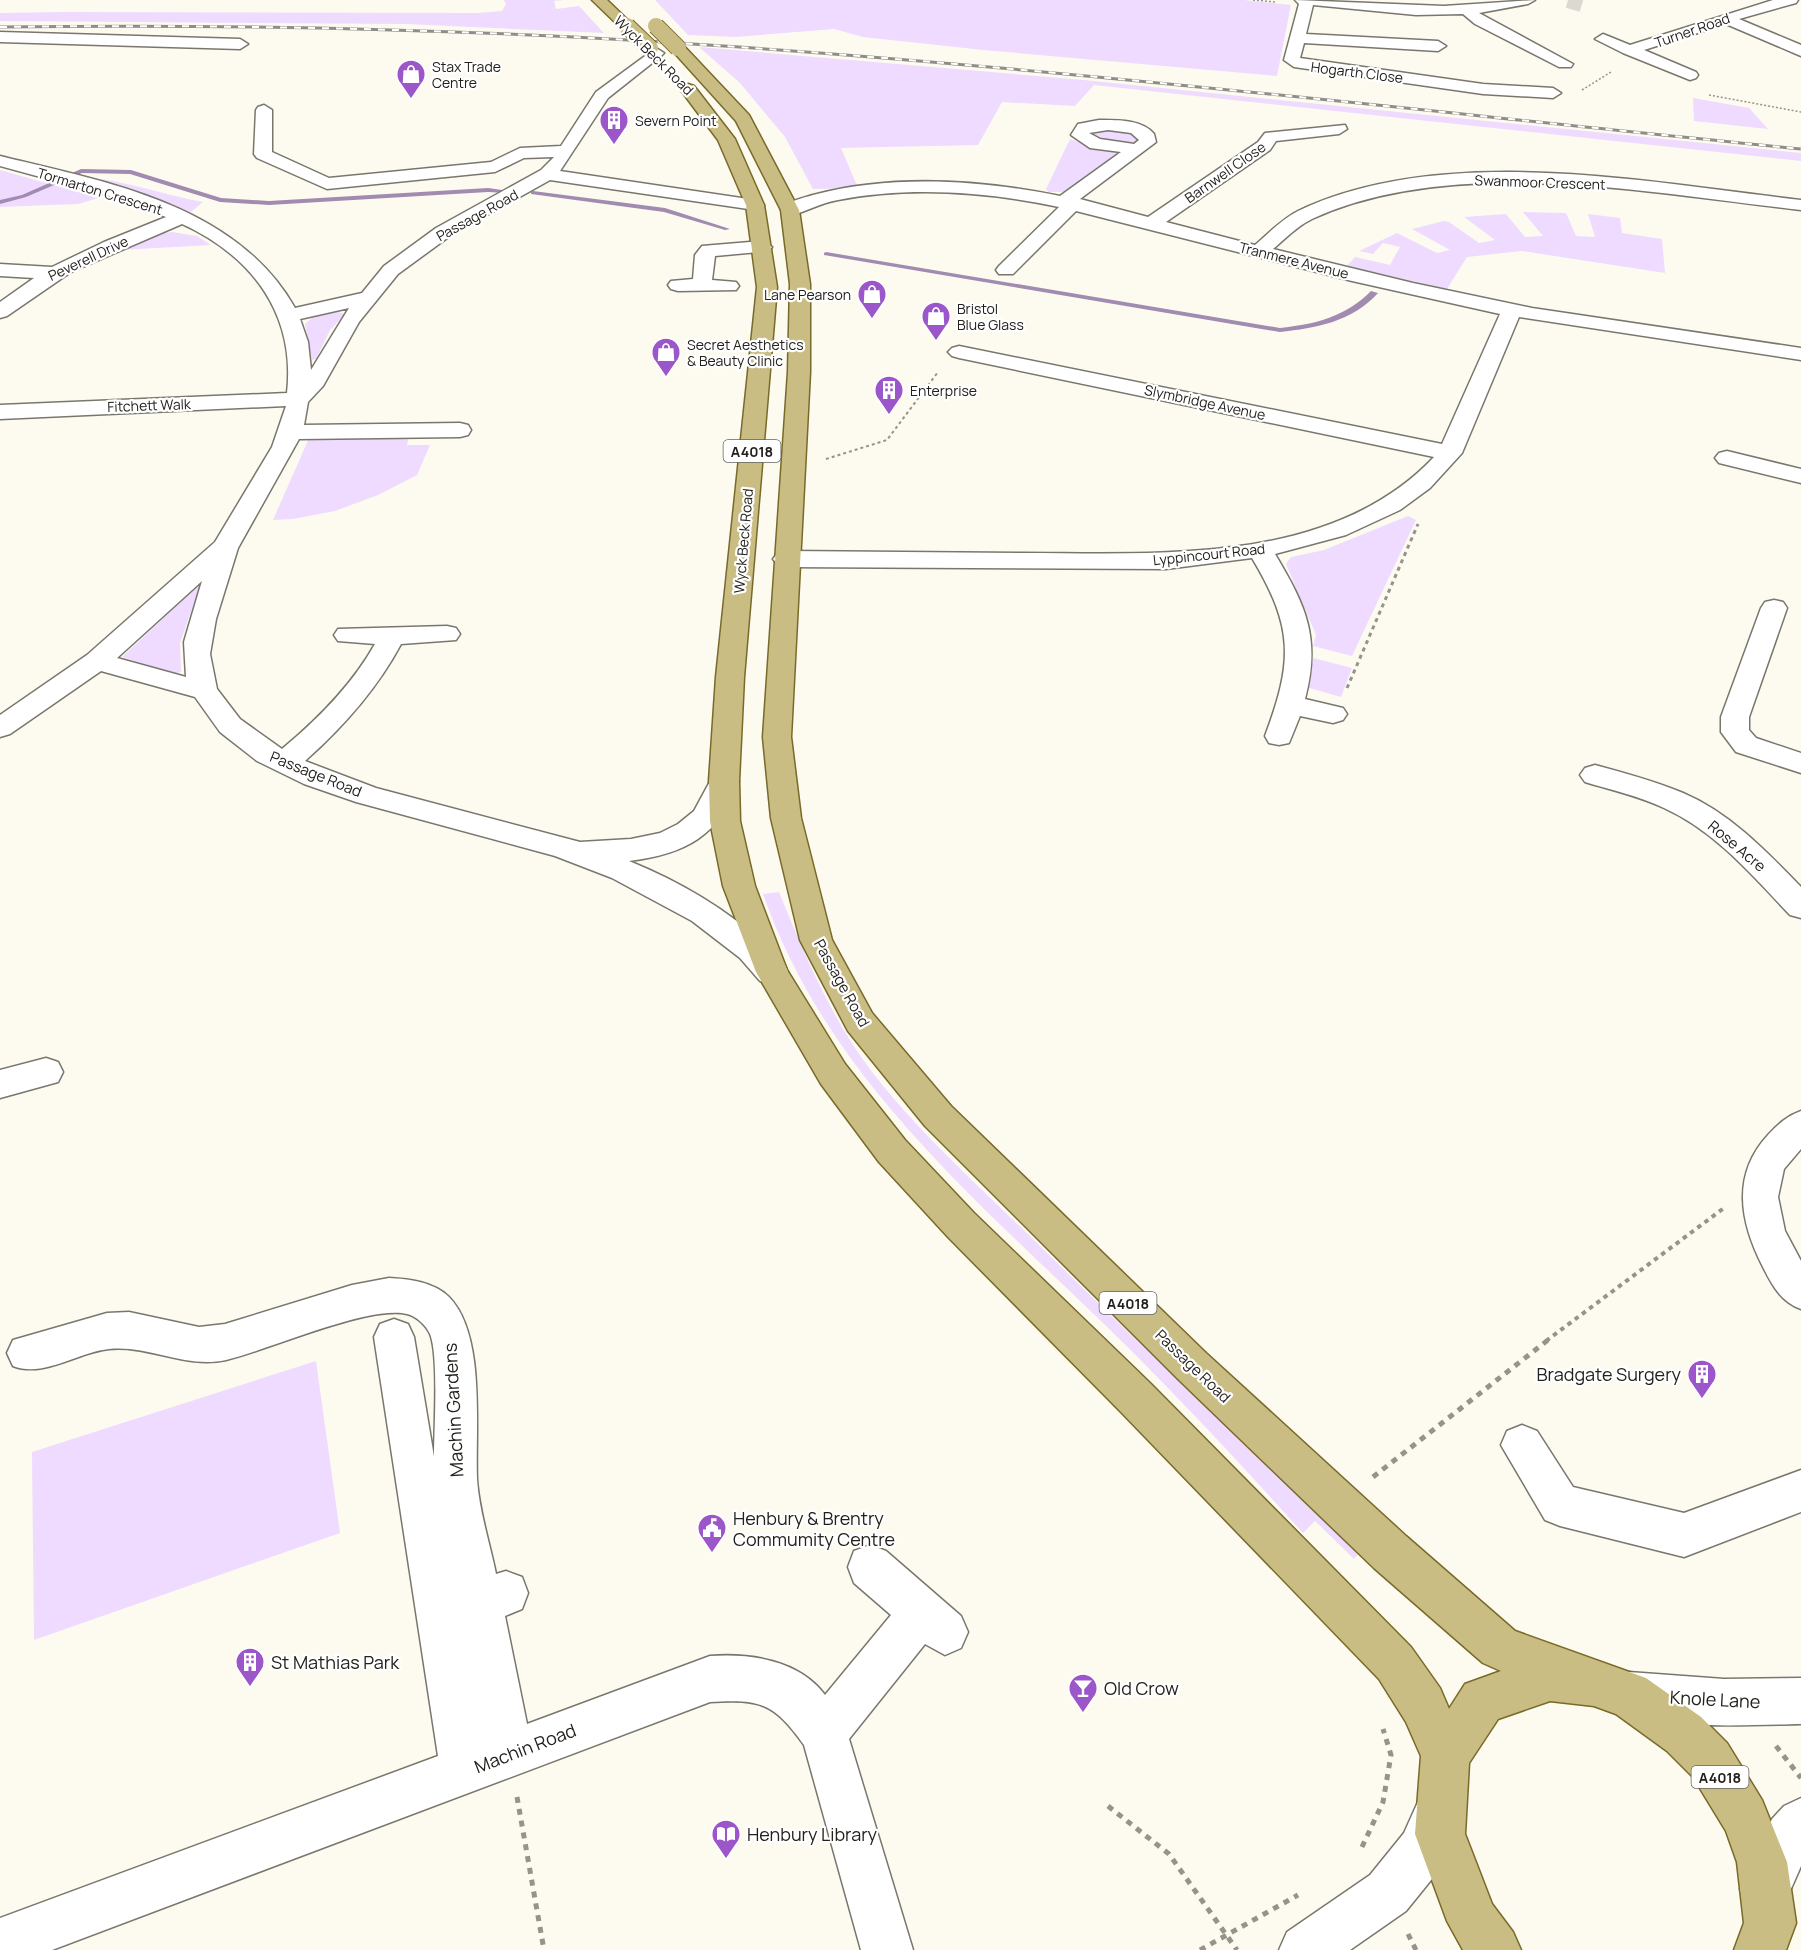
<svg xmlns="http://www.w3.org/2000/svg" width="1801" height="1950" viewBox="0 0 1801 1950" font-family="Manrope,sans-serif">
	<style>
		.green { fill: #eedbff }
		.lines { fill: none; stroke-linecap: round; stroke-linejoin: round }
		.stream { fill: #a18bb0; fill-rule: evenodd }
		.minor-tunnel { stroke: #dcdad0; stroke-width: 16; stroke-dasharray: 16 8; stroke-linecap: butt }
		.minor-casing { stroke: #79776d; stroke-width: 3 }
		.major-casing { stroke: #786a29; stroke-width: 3 }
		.path-far4 { stroke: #95938c; stroke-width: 1.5; stroke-dasharray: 2 2; stroke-linecap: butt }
		.path-far3 { stroke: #95938c; stroke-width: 2; stroke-dasharray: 3 3; stroke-linecap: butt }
		.path-far2 { stroke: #95938c; stroke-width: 3; stroke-dasharray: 4 4; stroke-linecap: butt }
		.path-far1 { stroke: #95938c; stroke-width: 4; stroke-dasharray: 4.5 4.5; stroke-linecap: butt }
		.path { stroke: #95938c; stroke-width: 5; stroke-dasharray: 6 6; stroke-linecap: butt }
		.minor { fill: #fff; fill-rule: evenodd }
		.major { fill: #cabd83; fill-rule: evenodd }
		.rail-casing { stroke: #8f8d86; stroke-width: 3 }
		.rail { stroke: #fff; stroke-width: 2; stroke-dasharray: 7; stroke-linecap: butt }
		.major-bridge-casing { stroke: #786a29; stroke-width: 18; stroke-linecap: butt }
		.major-bridge { stroke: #cabd83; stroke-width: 16 }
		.labels { text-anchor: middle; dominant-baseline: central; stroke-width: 4.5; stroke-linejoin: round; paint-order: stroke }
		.far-street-label { font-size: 14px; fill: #22211d; stroke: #fff }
		.far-poi-label { font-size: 14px; fill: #22211d; stroke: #fff; text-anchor: start }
		.shield { fill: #fff; stroke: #646461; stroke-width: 1.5 }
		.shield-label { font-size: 14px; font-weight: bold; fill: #22211d }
		.street-label { font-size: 15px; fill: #22211d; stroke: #fff }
		.near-poi-label { font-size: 18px; fill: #22211d; stroke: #fff; text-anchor: start }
		.near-street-label { font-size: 18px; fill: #22211d; stroke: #fff }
	</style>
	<rect width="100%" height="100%" fill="#fdfbf0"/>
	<g class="green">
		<path d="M504,0H563L554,1L556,9L579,6L604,33L406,24L0,21V13L64,12L478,13L502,11L506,4Z"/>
		<path d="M655,0H1244L1291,5L1277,76L983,50L863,37L834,29L735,37L688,35Z"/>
		<path d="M699,47L1084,80L1801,153V161L1094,85L1075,106L1002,102L978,145L841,148L858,188L813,189L785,137L740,83Z"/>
		<path d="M1693,98L1749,108L1768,129L1694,121Z"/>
		<path d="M1104,128L1139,136L1135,142C1121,144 1101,143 1088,135L1091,130Z"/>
		<path d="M1070,139L1096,148L1121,153L1072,192H1049L1046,189Z"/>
		<path d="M0,170L99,198L78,204L0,207Z"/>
		<path d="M84,177C125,180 163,195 203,202L191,212Z"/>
		<path d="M1523,212L1566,213L1576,236L1595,237L1588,214L1620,218L1622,233L1662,239L1665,273L1522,251L1467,257L1447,289L1347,266L1355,257L1390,265L1400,247L1383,243L1373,254L1359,251L1397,233L1437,253L1450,250L1412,229L1444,221L1449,222L1479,243L1495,240L1464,217L1506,214L1525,237L1543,236Z"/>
		<path d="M172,232L197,236L211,245L120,250L160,233Z"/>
		<path d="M338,312L345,314L330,330L316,359L312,360L305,324L313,317Z"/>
		<path d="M402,435L408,440L407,445H430L417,475L378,495L335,511L293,519L273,520L310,436Z"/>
		<path d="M1408,516L1416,520L1352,656L1313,646L1316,635L1286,564L1291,557L1324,550Z"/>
		<path d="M201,583L180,643L181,672L175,674L122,657Z"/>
		<path d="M1313,658L1352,668L1341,697L1309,688Z"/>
		<path d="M779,892C803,951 827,1009 864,1061C912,1127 975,1182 1033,1239C1140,1345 1250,1449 1359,1553L1354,1559L1315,1521L1303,1533C1238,1461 1172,1390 1103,1323C970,1194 826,1074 763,894Z"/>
		<path d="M316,1361L340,1533L34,1640L32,1452Z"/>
	</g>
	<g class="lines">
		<g class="stream">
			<path d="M81,169L131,170L221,198L269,201L488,188L509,191L506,193L488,192L269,205L220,202L130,174L82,173L26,197L0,204V200L22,195Z"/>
			<path d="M533,191L665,208L730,229L725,230L664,212L531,194V192Z"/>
			<path d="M826,252L1280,328C1316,324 1345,317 1371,291L1378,293C1352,322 1316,328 1280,332L824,255V253Z"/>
		</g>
		<path class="minor-tunnel" d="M1568,0L1582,4"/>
		<g class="minor-casing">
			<g id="minor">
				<path d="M1295,0L1444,6L1535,0L1528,4L1479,13L1573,64L1571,67H1559L1475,24L1463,14L1416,15L1313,5L1306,34L1438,41L1446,46L1438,51L1304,43L1300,58L1483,84L1553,88L1561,93L1553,98L1483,94L1294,67L1284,60L1299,4Z"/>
				<path d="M1773,0H1798L1796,3L1739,19L1801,45V56L1726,24L1644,50L1696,72L1698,75L1696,78L1690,80L1623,53L1595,39L1603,34L1630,45Z"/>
				<path d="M0,32L240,39L248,44L240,49L0,42Z"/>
				<path d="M656,48L664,53L661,56L608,98L560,171L755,200L761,201L764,205L761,209L755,210L550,180L450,236L398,274L359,322L323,386L308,402L304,425L460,423L468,425L471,430L468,435L460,437L299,439L238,548L216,619L210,654L217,689L240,719L282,749C318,719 352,685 375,644L338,641L334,635L338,629L447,626L456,628L460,634L456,640L401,644C377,689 343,727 305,761L376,788L580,842L631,839L660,833L678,824L694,811L714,774L724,771L734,774L739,781C719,836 686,854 629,861C688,885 740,917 784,963L788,972L784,981L772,984L760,981L740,958L692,921L612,878L555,856L356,802L304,784L257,761L220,732L195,697L101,671L10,734L0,737V715L87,655L215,542L272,447L286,406L0,419V405L287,393C296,314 252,256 182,224L71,272L7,316L0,318V302L34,278L0,276V264L52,267L104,242L166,217L110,196L0,166V156C106,182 236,204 295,308L362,293L384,266L436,228L541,170L554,157L524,158L495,172L327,189L257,158L254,154L256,110L258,107L264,105L272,110V152L329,178L491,162L520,148L561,146L596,92ZM349,308L311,370L308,342L300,319ZM202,581L184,642L186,677L117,658Z"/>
				<path d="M1099,120C1116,120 1142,119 1154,134L1156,142L1080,199L1148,217L1258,142L1265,133L1345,125L1347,129L1339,134L1276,141L1270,150L1166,222L1255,245C1269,233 1282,219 1298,211C1443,142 1647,182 1801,200V210C1651,193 1453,154 1312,219C1297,226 1285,239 1273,249L1413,283L1532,308L1801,348V360L1519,317L1462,453L1430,488L1400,510L1346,535L1275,554C1306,606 1321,638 1305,699L1343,708L1347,714L1343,720L1333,723L1300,716L1289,743L1279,745L1269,743L1265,736C1293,661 1294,628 1252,558L1166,569L786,567L777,564L773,559L777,554L786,551C865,552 944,552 1022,553C1160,553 1331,566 1434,457L959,358L952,356L948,352L952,348L959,346L1442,444L1500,314L1352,281L1076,211L1013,274H999L996,270L999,266L1059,207C988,192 910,186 838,200C821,203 807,211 790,216L781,210C787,201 803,198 813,195C892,174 981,180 1060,196L1121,152L1090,148L1071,135L1078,124ZM1108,130L1131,133L1139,140L1134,144L1100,139L1089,133Z"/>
				<path d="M762,241L772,247L769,251L715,256L712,280L736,282L739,286L736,290L678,291L671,289L668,285L671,281L693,279L695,255L702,246Z"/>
				<path d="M1727,451L1801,469V483L1719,463L1715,458L1719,453Z"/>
				<path d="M1774,600L1783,602L1787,608L1749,717V730L1756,738L1801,753V773L1736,752L1721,732V717L1761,608L1765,602Z"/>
				<path d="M1595,765C1624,773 1655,781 1683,793C1730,813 1766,851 1801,887V918L1790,915C1752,875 1715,831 1664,808C1639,796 1611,790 1585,782L1580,775L1585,768Z"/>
				<path d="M46,1058L58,1062L63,1072L58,1082L0,1098V1070Z"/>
				<path d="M1801,1111V1149L1784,1169L1778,1197L1785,1231L1801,1261V1309C1781,1302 1772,1285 1763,1267C1740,1222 1731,1175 1768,1135C1778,1124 1787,1116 1801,1111Z"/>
				<path d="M389,1278C409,1279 434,1282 449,1297C486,1335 475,1428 477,1479C479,1511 490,1544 496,1574L506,1571L522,1577L528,1593L522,1609L505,1616L527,1724L710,1656C750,1653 799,1660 825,1695L891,1615L854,1583L848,1567L854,1551L870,1545L886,1551L961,1616L968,1632L961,1648L945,1655L925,1644L849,1739L913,1950H861L804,1745C774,1703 761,1699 710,1702L52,1950H0V1918L438,1756L374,1337L380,1324L394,1319L408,1324L414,1337L434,1457C434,1430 439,1356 430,1334C426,1325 416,1316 407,1314C368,1305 269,1350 226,1360C186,1369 149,1345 109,1349C78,1352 44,1378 13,1366L7,1353L13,1340L107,1313L129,1312L199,1327L225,1324L352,1285Z"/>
				<path d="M1522,1425L1537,1431L1573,1487L1684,1513L1801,1470V1512L1684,1557L1560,1526L1545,1520L1501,1445L1507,1431Z"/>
				<path d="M1629,1672L1724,1679L1801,1678V1724C1750,1725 1658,1730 1612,1712L1606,1695L1612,1678Z"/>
				<path d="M1439,1786L1456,1793L1463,1810L1440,1869L1406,1911L1350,1950H1279L1287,1932L1370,1875L1404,1833L1422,1793Z"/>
				<path d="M1801,1798V1866L1783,1907L1765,1914L1747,1907L1740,1889L1772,1819L1784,1806Z"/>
			</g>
		</g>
		<g class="major-casing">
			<g id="major">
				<path d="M592,0H607L634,26L632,29H622Z"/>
				<path d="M678,43L683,45L749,115L799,210L810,284V372L791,737L801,818L832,940L872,1013L951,1106L1206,1353L1406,1536L1515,1631L1646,1678L1701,1717L1727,1743L1762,1800L1787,1862L1796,1923L1786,1950H1734L1744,1923L1737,1862L1726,1831L1693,1777L1667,1751L1616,1714L1594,1706L1550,1701L1498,1719L1469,1763L1465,1834L1492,1904L1513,1932L1521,1950H1463L1447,1921L1415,1834L1421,1756L1406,1722L1379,1679L1120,1411L948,1237L879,1162L821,1084L756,972L723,886L710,821L709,781L716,677L757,287L746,205L718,140L680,89L688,84L694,86L735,139L764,205L777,287L744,677L739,781L740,821L755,886L787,970L845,1064L905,1140L974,1213L1150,1383L1411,1647L1440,1688L1449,1709L1465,1684L1501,1671L1483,1663L1374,1568L1178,1379L925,1126L848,1031L800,940L771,818L763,737L788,372L790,284L781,210L736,121L670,48Z"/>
			</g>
		</g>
		<g class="path-far4">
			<path d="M1253,0L1276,2"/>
			<path d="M1582,90L1611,72"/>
			<path d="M1709,95L1801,112"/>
		</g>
		<path class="path-far3" d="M826,459L887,440L938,372"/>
		<path class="path-far2" d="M1347,688L1418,524"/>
		<path class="path-far1" d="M1546,1341L1724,1208"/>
		<g class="path">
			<path d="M1373,1477L1548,1340"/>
			<path d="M1776,1746L1801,1778"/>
			<path d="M517,1797L544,1950"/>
			<path d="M1108,1806L1169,1854L1237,1950"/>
			<path d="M1362,1847L1383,1802L1391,1755L1383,1729"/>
			<path d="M1408,1934L1416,1950"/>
			<path d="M1200,1950L1298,1895"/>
		</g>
		<use href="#minor" class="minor"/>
		<use href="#major" class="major"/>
		<g class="rail-casing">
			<path id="rail" d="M0,27C236,24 472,29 708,45C1073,69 1437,113 1801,149"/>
		</g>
		<use href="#rail" class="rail"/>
		<g class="major-bridge-casing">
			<g id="major-bridge">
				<path d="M627,26L650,48"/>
				<path d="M656,26L678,48"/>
			</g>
		</g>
		<use href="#major-bridge" class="major-bridge"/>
	</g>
	<defs>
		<g id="shop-pin" transform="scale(1.5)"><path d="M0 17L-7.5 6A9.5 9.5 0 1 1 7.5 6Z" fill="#9b56ca" stroke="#fff"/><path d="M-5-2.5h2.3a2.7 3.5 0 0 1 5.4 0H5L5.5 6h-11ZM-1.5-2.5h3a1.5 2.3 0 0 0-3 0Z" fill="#fff"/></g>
		<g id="building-pin" transform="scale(1.5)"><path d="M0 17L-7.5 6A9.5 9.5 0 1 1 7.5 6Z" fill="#9b56ca" stroke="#fff"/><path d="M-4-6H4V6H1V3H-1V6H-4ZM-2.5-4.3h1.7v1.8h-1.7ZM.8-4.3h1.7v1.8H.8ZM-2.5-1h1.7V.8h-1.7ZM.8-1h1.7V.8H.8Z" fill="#fff"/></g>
		<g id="civic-pin" transform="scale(1.5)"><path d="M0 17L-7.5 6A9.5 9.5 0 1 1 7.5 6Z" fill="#9b56ca" stroke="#fff"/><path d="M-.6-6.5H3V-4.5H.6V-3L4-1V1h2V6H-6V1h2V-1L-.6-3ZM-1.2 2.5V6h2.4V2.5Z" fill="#fff"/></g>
		<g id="bar-pin" transform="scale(1.5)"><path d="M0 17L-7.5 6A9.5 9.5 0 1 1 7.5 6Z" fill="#9b56ca" stroke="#fff"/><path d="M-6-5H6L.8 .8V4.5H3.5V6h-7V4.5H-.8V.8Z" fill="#fff"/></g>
		<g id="library-pin" transform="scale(1.5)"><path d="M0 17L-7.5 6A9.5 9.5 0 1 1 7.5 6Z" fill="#9b56ca" stroke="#fff"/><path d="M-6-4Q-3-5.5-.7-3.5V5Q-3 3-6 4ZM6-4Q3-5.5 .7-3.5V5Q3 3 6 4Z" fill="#fff"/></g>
	</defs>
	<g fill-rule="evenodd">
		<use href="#shop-pin" x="411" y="74"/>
		<use href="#building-pin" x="614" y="120"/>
		<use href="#shop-pin" x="872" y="294"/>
		<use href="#shop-pin" x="936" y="316"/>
		<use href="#shop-pin" x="666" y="352"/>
		<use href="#building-pin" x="889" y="390"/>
		<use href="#building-pin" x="1702" y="1374"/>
		<use href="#civic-pin" x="712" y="1528"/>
		<use href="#building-pin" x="250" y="1662"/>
		<use href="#bar-pin" x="1083" y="1688"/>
		<use href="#library-pin" x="726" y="1834"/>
	</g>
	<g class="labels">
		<g class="far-street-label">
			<text transform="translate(1692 30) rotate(-19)">Turner Road</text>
			<text transform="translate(654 55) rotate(45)">Wyck Beck Road</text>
			<text transform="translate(1357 72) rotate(7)">Hogarth Close</text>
			<text transform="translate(1225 172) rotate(-35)">Barnwell Close</text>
			<text transform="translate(1540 182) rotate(2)">Swanmoor Crescent</text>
			<text transform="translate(100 191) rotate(17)">Tormarton Crescent</text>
			<text transform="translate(477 215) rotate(-29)">Passage Road</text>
			<text transform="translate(88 258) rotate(-25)">Peverell Drive</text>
			<text transform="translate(1294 260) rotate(14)">Tranmere Avenue</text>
			<text transform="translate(1205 402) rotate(12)">Slymbridge Avenue</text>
			<text transform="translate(149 405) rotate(-2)">Fitchett Walk</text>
			<text transform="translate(743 541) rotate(-85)">Wyck Beck Road</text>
			<text transform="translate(1209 554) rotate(-6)">Lyppincourt Road</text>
		</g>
		<g class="far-poi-label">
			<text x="432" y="66">Stax Trade<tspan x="432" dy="16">Centre</tspan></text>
			<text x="635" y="120">Severn Point</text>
			<text x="851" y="294" text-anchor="end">Lane Pearson</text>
			<text x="957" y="308">Bristol<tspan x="957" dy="16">Blue Glass</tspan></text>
			<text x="687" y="344">Secret Aesthetics<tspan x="687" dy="16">&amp; Beauty Clinic</tspan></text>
			<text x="910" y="390">Enterprise</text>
		</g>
		<g class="shield">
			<rect x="723.5" y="440" width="57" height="22" rx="4.5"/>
			<rect x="1099.5" y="1292" width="57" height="22" rx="4.5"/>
			<rect x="1691.5" y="1766" width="57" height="22" rx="4.5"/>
		</g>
		<g class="shield-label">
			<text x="752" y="451">A4018</text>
			<text x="1128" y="1303">A4018</text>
			<text x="1720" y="1777">A4018</text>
		</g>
		<g class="street-label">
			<text transform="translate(316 774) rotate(22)">Passage Road</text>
			<text transform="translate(1737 846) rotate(40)">Rose Acre</text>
			<text transform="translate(842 983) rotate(61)">Passage Road</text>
			<text transform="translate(1193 1366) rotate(44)">Passage Road</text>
		</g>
		<g class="near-poi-label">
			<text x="1681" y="1374" text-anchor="end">Bradgate Surgery</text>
			<text x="733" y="1518">Henbury &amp; Brentry<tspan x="733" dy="21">Commumity Centre</tspan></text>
			<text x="271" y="1662">St Mathias Park</text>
			<text x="1104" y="1688">Old Crow</text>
			<text x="747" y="1834">Henbury Library</text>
		</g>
		<g class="near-street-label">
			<text transform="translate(453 1410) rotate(-93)">Machin Gardens</text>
			<text transform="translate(1715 1699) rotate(3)">Knole Lane</text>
			<text transform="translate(525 1748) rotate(-21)">Machin Road</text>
		</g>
	</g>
</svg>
